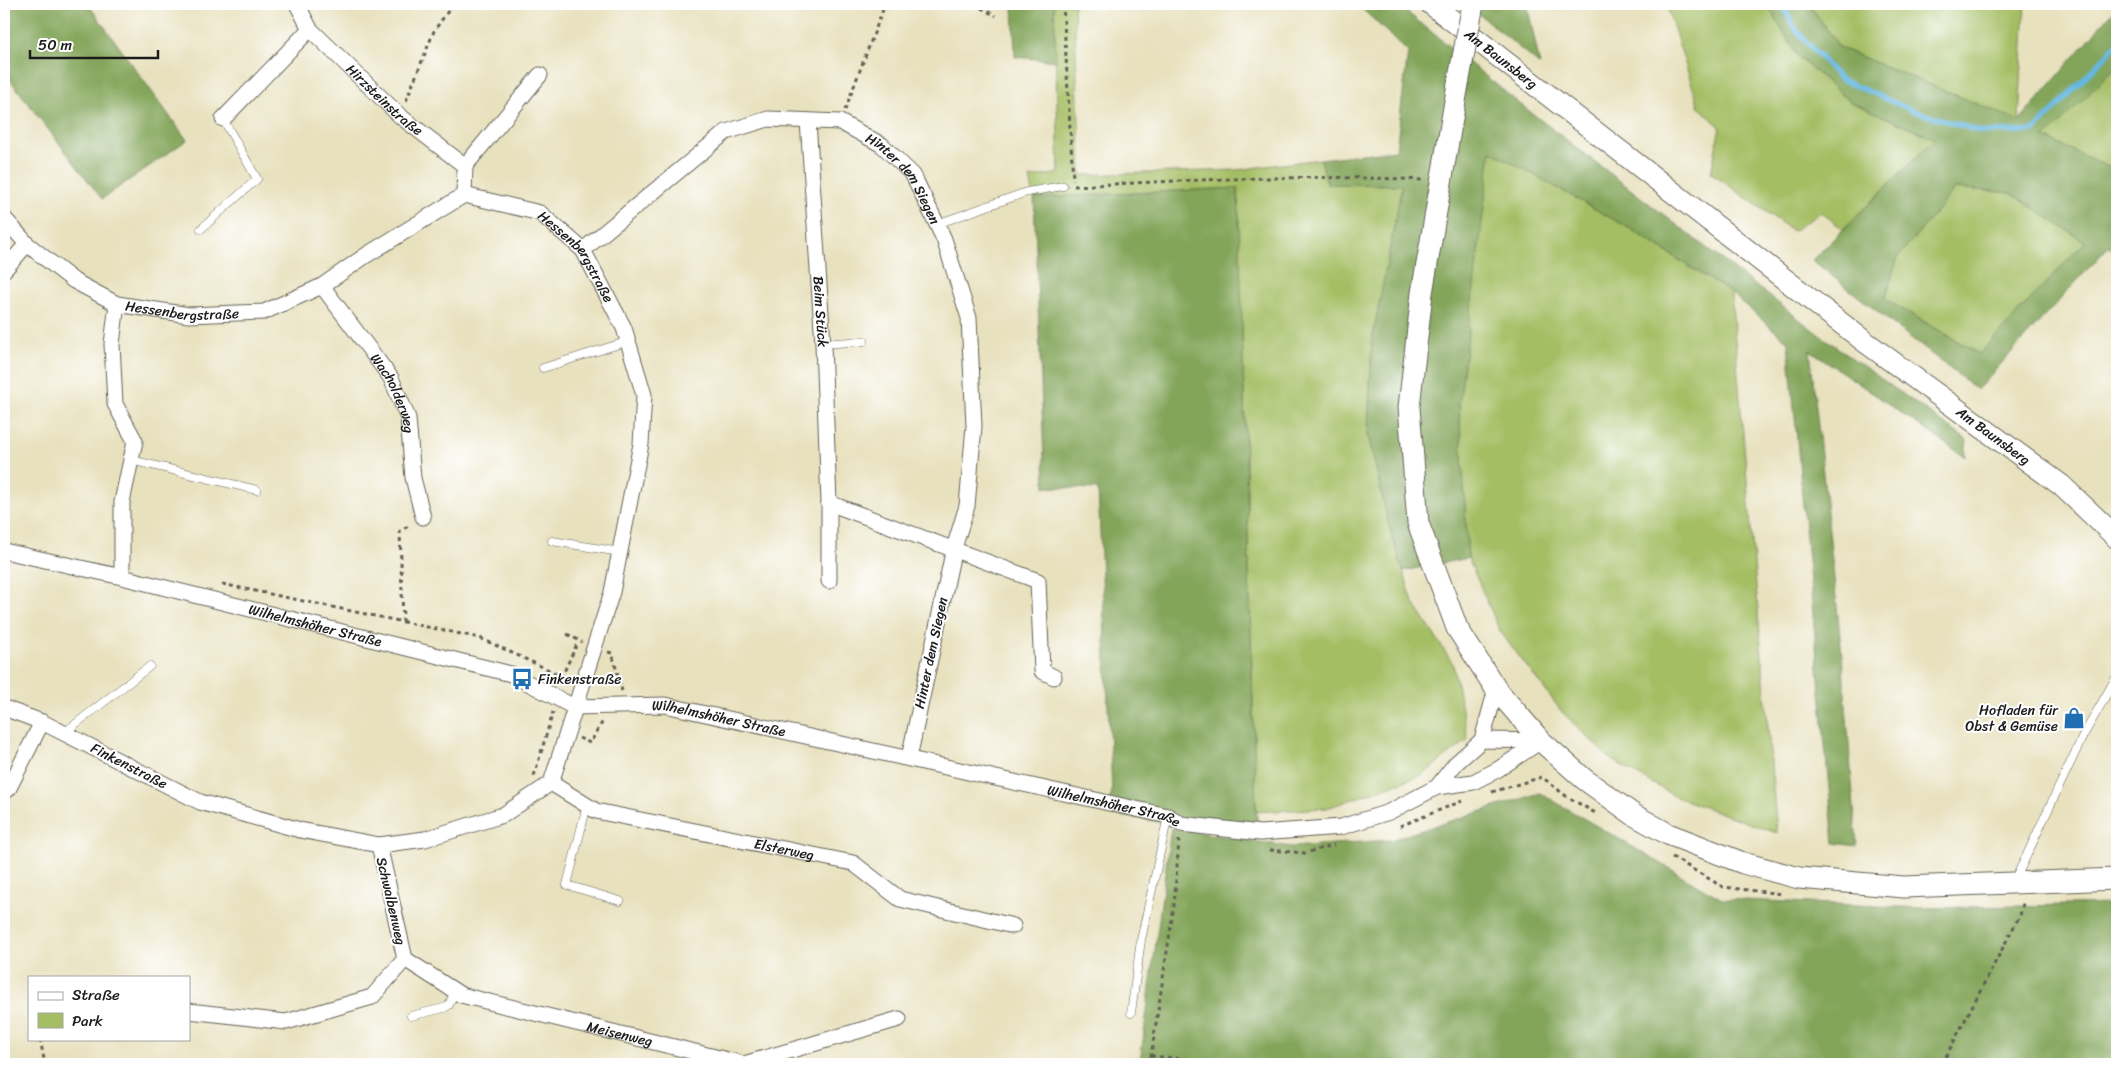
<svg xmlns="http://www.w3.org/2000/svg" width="2121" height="1068" viewBox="0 0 2121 1068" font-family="Sriracha,sans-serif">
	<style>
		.green { fill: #a4be64; stroke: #606d40 }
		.forest { fill: #83a55a; stroke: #50603b; fill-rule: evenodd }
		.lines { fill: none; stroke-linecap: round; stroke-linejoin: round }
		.stream { stroke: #65b7e0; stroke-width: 5 }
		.lane-casing { stroke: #636155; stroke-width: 9 }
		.street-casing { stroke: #636155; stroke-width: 17 }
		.secondary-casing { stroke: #636155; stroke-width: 23 }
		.path { stroke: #636155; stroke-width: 3; stroke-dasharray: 4 4; stroke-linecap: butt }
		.lane { stroke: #fff; stroke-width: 8 }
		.street { stroke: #fff; stroke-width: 15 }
		.secondary { stroke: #fff; stroke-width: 21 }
		.secondary-bridge-casing { stroke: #636155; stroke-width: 23; stroke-linecap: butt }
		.secondary-bridge { stroke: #fff; stroke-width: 21 }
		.labels { text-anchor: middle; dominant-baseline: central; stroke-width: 4; stroke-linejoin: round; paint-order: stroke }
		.street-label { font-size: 14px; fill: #1c1c1c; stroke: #fff }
		.poi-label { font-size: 14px; fill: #1c1c1c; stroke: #fff; text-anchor: start }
	</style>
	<rect width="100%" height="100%" fill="#fff"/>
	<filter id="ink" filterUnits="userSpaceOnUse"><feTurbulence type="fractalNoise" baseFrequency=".02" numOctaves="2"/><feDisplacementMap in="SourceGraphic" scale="10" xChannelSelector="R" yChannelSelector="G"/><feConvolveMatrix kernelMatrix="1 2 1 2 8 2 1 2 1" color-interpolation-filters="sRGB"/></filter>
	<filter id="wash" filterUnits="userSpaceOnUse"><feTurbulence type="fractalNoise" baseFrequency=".0096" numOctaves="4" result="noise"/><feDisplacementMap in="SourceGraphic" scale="20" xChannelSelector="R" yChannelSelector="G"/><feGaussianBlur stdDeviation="1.12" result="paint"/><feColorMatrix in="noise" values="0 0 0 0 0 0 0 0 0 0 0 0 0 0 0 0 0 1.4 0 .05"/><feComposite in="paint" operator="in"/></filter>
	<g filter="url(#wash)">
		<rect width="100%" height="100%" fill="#e8e1be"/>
		<g class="green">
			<path d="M1054,4H1074L1081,175L1236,170L1321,159L1327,184L1402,185L1372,341L1368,434L1389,526L1413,602L1453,664L1468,740L1422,775L1327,808L1256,812L1238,188L1034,198L1030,178L1059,173Z"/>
			<path d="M1666,4H1767L1798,57L1851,102L1935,139L1843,229L1821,212L1793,231L1711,173L1720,127L1699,107Z"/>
			<path d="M1809,4H2025L2019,121L1840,48Z"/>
			<path d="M2117,66V171L2045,138Z"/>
			<path d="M1490,150L1629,228L1731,293L1777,833L1676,797L1610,759L1562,712L1501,633L1468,558L1459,405Z"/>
			<path d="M1956,188L2011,193L2086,242L1980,354L1885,299L1897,259Z"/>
		</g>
		<g class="forest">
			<path d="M4,4H88L187,140L102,199L4,72Z"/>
			<path d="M1013,4H1054L1056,61L1015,57Z"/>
			<path d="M1357,4H1397L1520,104L1817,333L1967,440L1965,457L1810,350L1842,655L1857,846L1834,843L1788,342L1731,293L1629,228L1491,151L1459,405L1468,558L1403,571L1389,526L1368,434L1372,341L1402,185L1327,184L1321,159L1396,150L1408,52Z"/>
			<path d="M1467,4H1527L1540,65Z"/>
			<path d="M1767,4H1809L1840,48L2019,121L2117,7V66L2045,138L2117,171V253L2109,246L1977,390L1812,260L1935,139L1851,102L1798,57ZM1956,188L2011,193L2085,242L1979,354L1885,299L1897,259Z"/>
			<path d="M1238,188L1256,811L1260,833L1205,828L1106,814L1112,791L1098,489L1045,487L1034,198Z"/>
			<path d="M1540,793L1722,899L1921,908L2117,904V1064H1136L1140,1063L1171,828L1291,847L1390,840Z"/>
		</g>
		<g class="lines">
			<path class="stream" d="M1781,4L1796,30L1840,79L1914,111L1982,132L2034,131L2117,44"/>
		</g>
	</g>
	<g filter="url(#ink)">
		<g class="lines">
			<g class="lane-casing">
				<g id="lane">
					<path d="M937,224L1027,192L1063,186"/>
					<path d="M201,229L257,179L223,119"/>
					<path d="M823,344L864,341"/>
					<path d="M543,368L629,341"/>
					<path d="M131,460L257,490"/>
					<path d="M552,541L620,552"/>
					<path d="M64,733L150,666"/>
					<path d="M587,805L567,885L620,901"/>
					<path d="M2015,880L2083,736L2117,676"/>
					<path d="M1131,1013L1141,940L1168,816"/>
					<path d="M411,1016L444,1008L449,1005L455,991"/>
				</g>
			</g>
			<g class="street-casing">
				<g id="street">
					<path id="s1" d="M297,4L310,29L400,116L465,166L464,195"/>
					<path d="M223,119L310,29"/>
					<path id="s2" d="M808,121L823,344L829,503L1038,581L1042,671L1054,677"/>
					<path d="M465,166L540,75"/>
					<path id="s3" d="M4,218L27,244L74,281L117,304L189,315L264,312L322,286L365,256L464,195L540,213L583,250L624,328L644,395L641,444L612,592L551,783L503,815L425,839L379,845L300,830L200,802L42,722L4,708"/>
					<path id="s4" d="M583,250L726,132L768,119L840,122L882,145L913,175L944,239L969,318L974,426L967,506L954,548L909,758"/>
					<path d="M4,270L27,244"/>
					<path id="s5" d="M322,286L391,378L408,418L413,478L423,517"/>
					<path d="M117,304L112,344L115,404L135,441L122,502V577"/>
					<path id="s6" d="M4,551L122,577L511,674L574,707L665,705L1168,816L1181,824L1260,833L1341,827L1389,812L1437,787L1473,782L1497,770L1541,741"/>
					<path d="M829,581V503"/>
					<path d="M1482,740L1496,689"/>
					<path id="s7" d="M551,783L596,811L853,863L900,899L1013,926"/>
					<path d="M1437,787L1456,763L1482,740L1541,741"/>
					<path d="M4,793L9,788L42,722"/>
					<path id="s8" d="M405,959L461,995L744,1064L899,1019"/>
					<path d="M189,1011L286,1022L372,997L405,959L379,845"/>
				</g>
			</g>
			<g class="secondary-casing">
				<g id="secondary">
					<path id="s9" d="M1431,4L1864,341L2061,485L2117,538"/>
					<path d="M1458,84L1422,293L1409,407L1418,523L1457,628L1496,689L1541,741L1584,779L1634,815L1668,834L1743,863L1799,878L1904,887L2117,879"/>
				</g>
			</g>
			<g class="path">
				<path d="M933,4L952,6L962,4"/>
				<path d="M974,4L996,16"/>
				<path d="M1063,4L1073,180"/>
				<path d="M406,101L434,31L453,4"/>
				<path d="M845,110L885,4"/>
				<path d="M1074,186C1190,180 1306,174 1422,180"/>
				<path d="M222,584L480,638L562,676L577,644"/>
				<path d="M403,622L400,531L410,525"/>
				<path d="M567,634L582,642"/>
				<path d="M608,652L612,653L622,691"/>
				<path d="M579,738L590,743L603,721"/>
				<path d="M534,776L553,712"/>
				<path d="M1492,792L1542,777L1566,796L1597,814"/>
				<path d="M1400,826L1462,801"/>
				<path d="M1270,850L1305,853L1334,845"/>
				<path d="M1672,857L1723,887L1782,894"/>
				<path d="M40,1039L45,1064"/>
				<path d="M1151,1056L1187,1059L1204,1064"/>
				<path d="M1146,1064L1151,1056L1174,906L1179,840"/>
				<path d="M1942,1064L2020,915L2024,900"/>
			</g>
			<use href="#lane" class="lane"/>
			<use href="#street" class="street"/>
			<use href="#secondary" class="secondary"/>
			<g class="secondary-bridge-casing">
				<path id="secondary-bridge" d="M1458,84L1473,4"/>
			</g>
			<use href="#secondary-bridge" class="secondary-bridge"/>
		</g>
	</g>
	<defs>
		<g id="bus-bare" transform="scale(1.725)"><path d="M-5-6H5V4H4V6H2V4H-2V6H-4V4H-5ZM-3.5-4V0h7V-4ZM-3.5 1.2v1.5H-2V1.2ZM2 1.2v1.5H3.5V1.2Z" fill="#1f6fb2" stroke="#fff" stroke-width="2.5" paint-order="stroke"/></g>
		<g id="shop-bare" transform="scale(1.725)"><path d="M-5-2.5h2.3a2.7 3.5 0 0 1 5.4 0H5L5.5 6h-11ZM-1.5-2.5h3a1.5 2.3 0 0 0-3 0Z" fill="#1f6fb2" stroke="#fff" stroke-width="2.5" paint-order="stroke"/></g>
	</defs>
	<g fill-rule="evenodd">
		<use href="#bus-bare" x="522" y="679"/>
		<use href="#shop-bare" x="2074" y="718"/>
	</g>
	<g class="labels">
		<g class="street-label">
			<text stroke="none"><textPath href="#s9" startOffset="89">Am Baunsberg</textPath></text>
			<text stroke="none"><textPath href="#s1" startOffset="131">Hirzsteinstraße</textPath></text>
			<text stroke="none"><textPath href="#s4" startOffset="389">Hinter dem Siegen</textPath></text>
			<text stroke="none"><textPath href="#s3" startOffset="659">Hessenbergstraße</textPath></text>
			<text stroke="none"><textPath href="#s3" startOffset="209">Hessenbergstraße</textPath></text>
			<text stroke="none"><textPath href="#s2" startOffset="191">Beim Stück</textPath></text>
			<text stroke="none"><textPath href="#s5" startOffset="130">Wacholderweg</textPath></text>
			<text stroke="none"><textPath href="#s9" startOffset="709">Am Baunsberg</textPath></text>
			<text stroke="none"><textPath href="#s6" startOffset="320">Wilhelmshöher Straße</textPath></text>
			<text transform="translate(931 653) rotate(-78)">Hinter dem Siegen</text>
			<text stroke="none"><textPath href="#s6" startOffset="739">Wilhelmshöher Straße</textPath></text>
			<text transform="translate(129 766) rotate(27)">Finkenstraße</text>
			<text stroke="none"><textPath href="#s6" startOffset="1144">Wilhelmshöher Straße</textPath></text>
			<text stroke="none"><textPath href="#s7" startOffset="245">Elsterweg</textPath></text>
			<text transform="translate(391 901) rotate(77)">Schwalbenweg</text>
			<text stroke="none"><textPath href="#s8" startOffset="230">Meisenweg</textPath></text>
		</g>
		<g class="poi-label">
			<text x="538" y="679">Finkenstraße</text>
			<text x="2058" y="710" text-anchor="end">Hofladen für<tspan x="2058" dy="16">Obst &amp; Gemüse</tspan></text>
		</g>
	</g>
	<rect width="2121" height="1068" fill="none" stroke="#fff" stroke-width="20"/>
	<rect x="28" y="976" width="162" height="65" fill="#ffffff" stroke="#a4a4a4"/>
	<rect x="38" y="992" width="25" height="8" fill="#ffffff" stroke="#a4a4a4"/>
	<text x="72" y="1000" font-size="15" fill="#1c1c1c">Straße</text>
	<rect x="38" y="1013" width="25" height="15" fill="#a4be64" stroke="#a4a4a4"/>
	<text x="72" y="1026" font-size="15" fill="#1c1c1c">Park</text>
	<path d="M30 50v8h128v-8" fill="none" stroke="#1c1c1c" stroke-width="2.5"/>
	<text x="38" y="50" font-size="15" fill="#1c1c1c" stroke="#ffffff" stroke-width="4" paint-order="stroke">50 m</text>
</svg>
